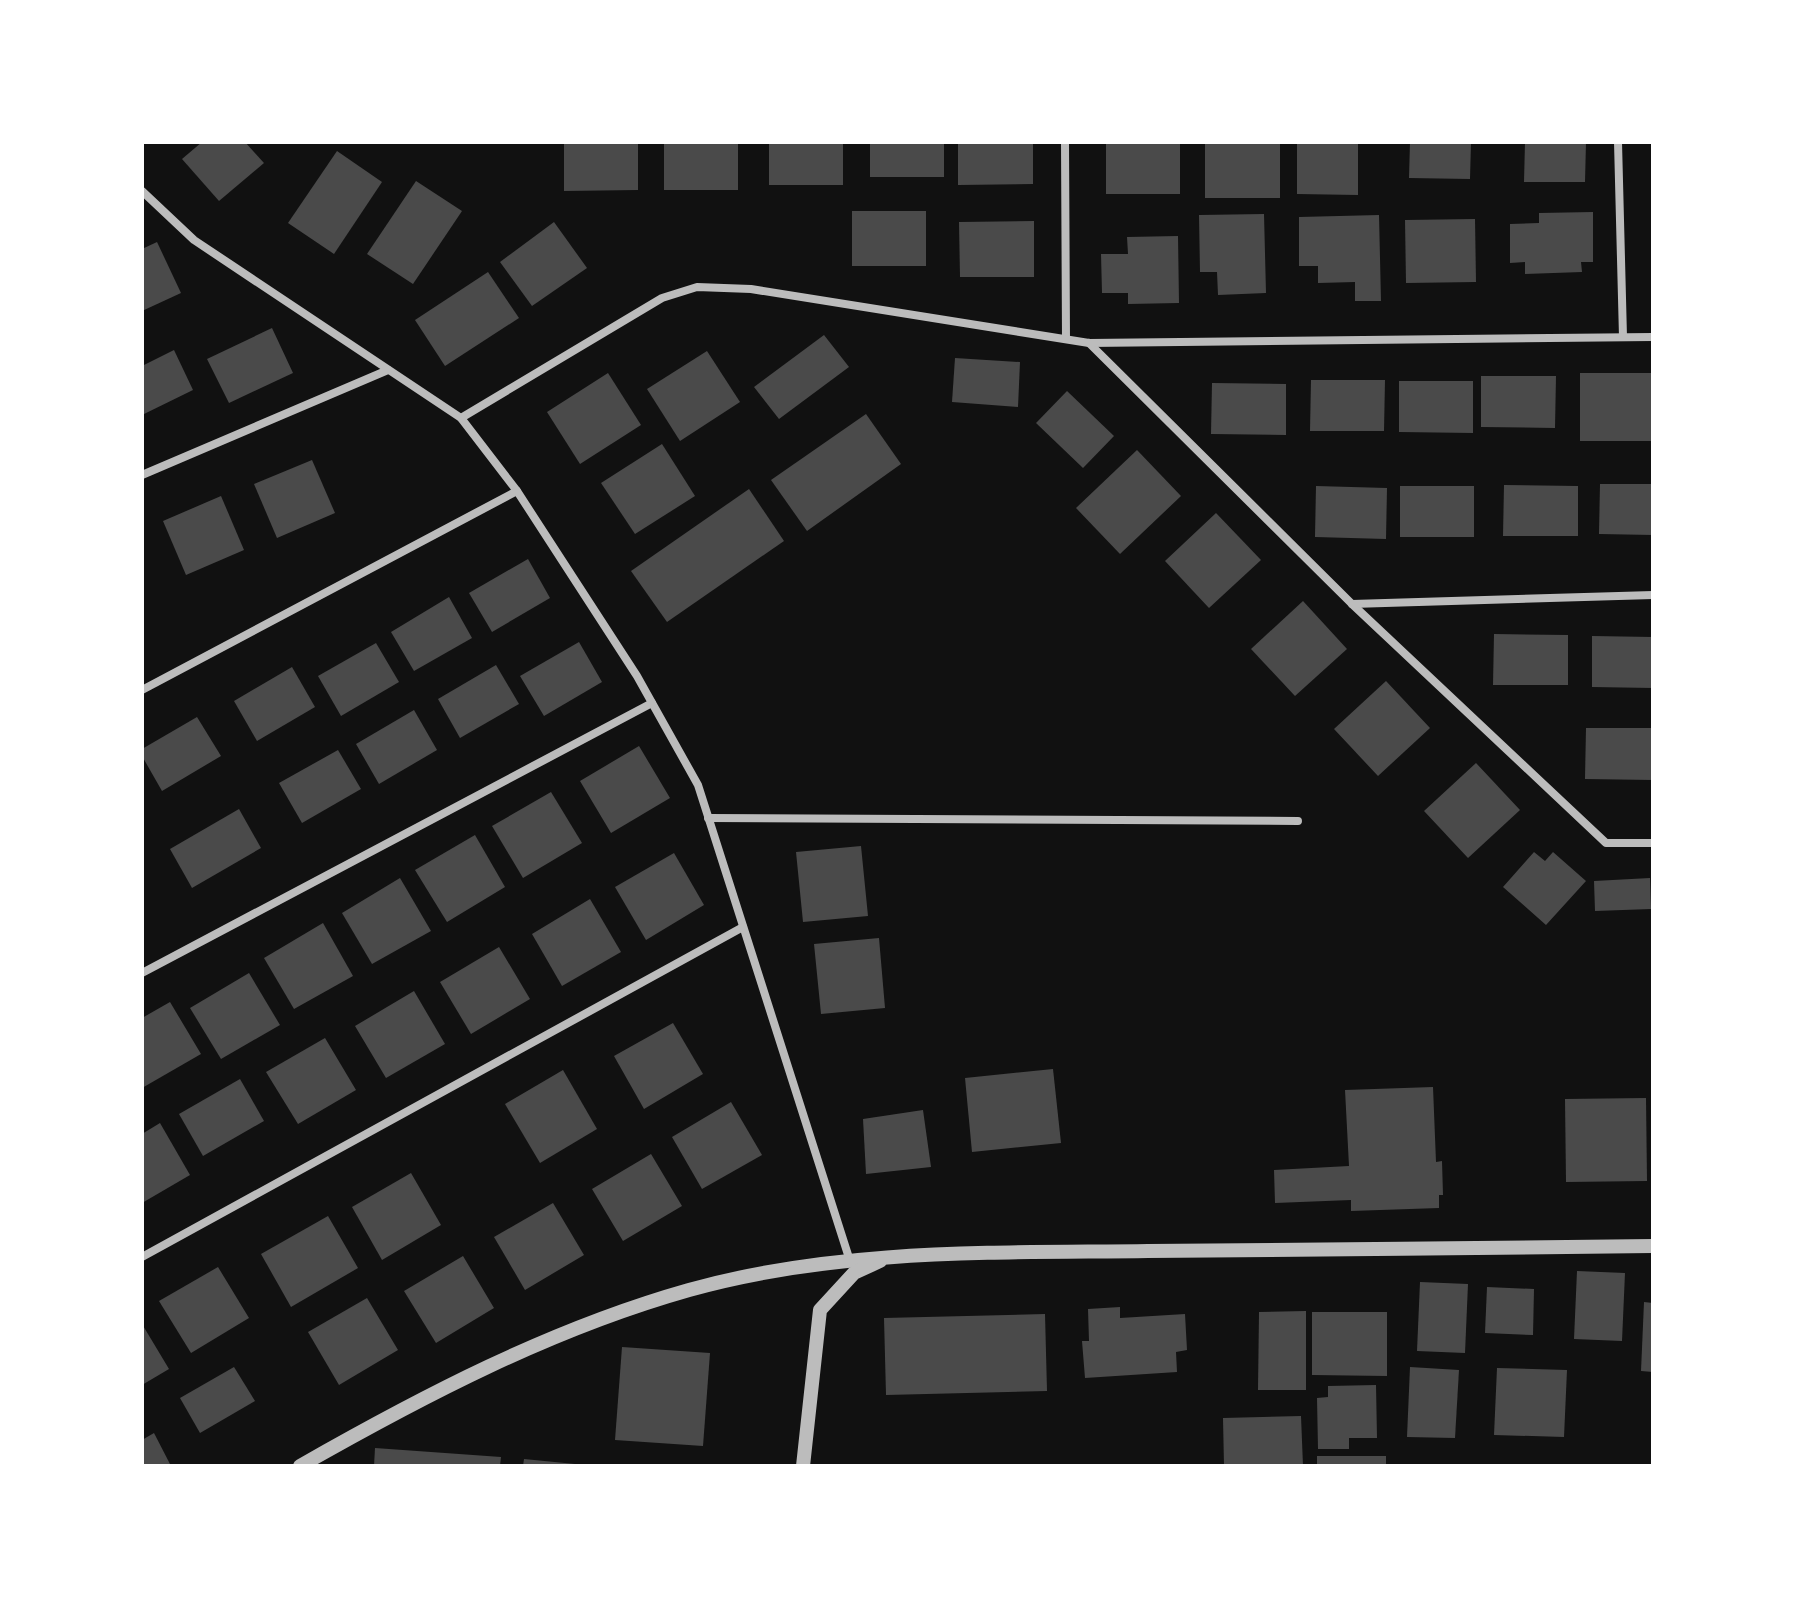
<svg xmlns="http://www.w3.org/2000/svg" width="1795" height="1608" viewBox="0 0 1795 1608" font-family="Barlow,sans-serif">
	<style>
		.building { fill: #4a4a4a }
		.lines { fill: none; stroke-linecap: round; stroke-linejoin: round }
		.minor { stroke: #bcbcbc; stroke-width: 8 }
		.tertiary { stroke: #bcbcbc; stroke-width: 14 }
	</style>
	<rect width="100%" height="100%" fill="#111"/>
	<g class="building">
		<path d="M202,142H245L264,163L219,201L182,159Z"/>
		<path d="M564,142H638V190L564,191Z"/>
		<rect x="664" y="142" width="74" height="48"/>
		<rect x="769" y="142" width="74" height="43"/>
		<rect x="870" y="142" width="74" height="35"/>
		<path d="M958,142H1033V184L958,185Z"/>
		<rect x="1106" y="142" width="74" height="52"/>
		<path d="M1297,142H1358V195L1297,194Z"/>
		<path d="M1410,142H1471L1470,179L1409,178Z"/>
		<path d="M1525,142H1586L1585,182H1524Z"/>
		<rect x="1205" y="143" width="75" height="55"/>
		<path d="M337,151L382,182L334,254L288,223Z"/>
		<path d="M416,181L462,211L413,284L367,254Z"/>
		<rect x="852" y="211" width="74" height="55"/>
		<path d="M1593,212V262H1581L1582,272L1525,274V262L1510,263V224L1539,223V213Z"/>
		<path d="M1264,214L1266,293L1218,295L1217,272H1200L1199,215Z"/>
		<path d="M1379,215L1381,301H1355V282L1318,283V266H1299V217Z"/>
		<path d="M1475,219L1476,282L1406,283L1405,220Z"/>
		<path d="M1034,221V277H960L959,222Z"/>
		<path d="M554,222L587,268L532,306L500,262Z"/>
		<path d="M1178,236L1179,303L1128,304V293H1102L1101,254H1128L1127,237Z"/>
		<path d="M157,242L181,293L142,311V249Z"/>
		<path d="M488,272L519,318L445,366L415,320Z"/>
		<path d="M272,328L293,373L229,403L207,359Z"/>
		<path d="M824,335L849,367L779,419L754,387Z"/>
		<path d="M174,350L193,390L142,415V366Z"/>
		<path d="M707,351L740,402L680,441L647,389Z"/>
		<path d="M955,358L1020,362L1018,407L952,402Z"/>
		<path d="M608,373L641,425L580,464L547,412Z"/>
		<rect x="1580" y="373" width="73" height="68"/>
		<path d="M1481,376H1556L1555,428L1481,427Z"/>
		<path d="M1311,380H1385L1384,431H1310Z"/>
		<path d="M1399,381H1473V433L1399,432Z"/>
		<path d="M1212,383L1286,384V435L1211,434Z"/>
		<path d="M1067,391L1114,436L1083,468L1036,423Z"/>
		<path d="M866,414L901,464L807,531L771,480Z"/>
		<path d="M662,444L695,496L635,534L601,483Z"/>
		<path d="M1137,450L1181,496L1120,554L1076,508Z"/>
		<path d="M312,460L335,513L277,538L254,484Z"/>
		<path d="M1600,484H1653V535L1599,534Z"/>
		<path d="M1504,485L1578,486V536H1503Z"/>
		<path d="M1316,486L1387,488L1386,539L1315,537Z"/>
		<rect x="1400" y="486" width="74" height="51"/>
		<path d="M749,489L784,541L667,622L631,571Z"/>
		<path d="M221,496L244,550L186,575L163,521Z"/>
		<path d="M1216,513L1261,560L1209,608L1165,561Z"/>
		<path d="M528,559L550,598L492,632L469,593Z"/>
		<path d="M449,597L472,638L414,671L391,632Z"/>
		<path d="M1303,601L1347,649L1295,696L1251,649Z"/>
		<path d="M1494,634L1568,635V685H1493Z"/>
		<path d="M1592,636L1653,637V688L1592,687Z"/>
		<path d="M579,642L602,682L544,716L520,676Z"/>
		<path d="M376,643L399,682L341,716L318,676Z"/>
		<path d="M496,665L519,704L460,738L438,699Z"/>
		<path d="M292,667L315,707L257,741L234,701Z"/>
		<path d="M1386,681L1430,728L1378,776L1334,729Z"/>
		<path d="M414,710L437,750L379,784L356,744Z"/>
		<path d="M197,717L221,756L162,791L142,756V749Z"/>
		<path d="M1586,728H1653V780L1585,779Z"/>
		<path d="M639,746L670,798L611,833L580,781Z"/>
		<path d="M338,750L361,789L302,823L279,783Z"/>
		<path d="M1476,763L1520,810L1468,858L1424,811Z"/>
		<path d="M551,792L582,843L523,878L492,826Z"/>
		<path d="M239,809L261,848L192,888L170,849Z"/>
		<path d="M475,835L505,887L447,922L415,870Z"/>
		<path d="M861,846L868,916L803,922L796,852Z"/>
		<path d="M1534,852L1545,861L1553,852L1586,881L1546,925L1503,887Z"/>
		<path d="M674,853L704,905L646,940L615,887Z"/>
		<path d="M400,878L431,931L372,964L342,913Z"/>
		<path d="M1650,878L1651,909L1595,911L1594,881Z"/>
		<path d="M590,899L621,952L562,986L532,934Z"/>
		<path d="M323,923L353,976L294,1009L264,958Z"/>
		<path d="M879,938L885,1008L821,1014L814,944Z"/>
		<path d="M499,947L530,999L471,1034L440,982Z"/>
		<path d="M249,973L280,1025L221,1059L190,1008Z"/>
		<path d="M414,991L445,1044L386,1078L355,1026Z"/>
		<path d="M170,1002L201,1054L142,1088V1018Z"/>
		<path d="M673,1023L703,1074L644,1109L614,1056Z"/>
		<path d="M325,1038L356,1090L298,1124L266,1072Z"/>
		<path d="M1053,1069L1061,1143L972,1152L965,1078Z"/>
		<path d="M563,1070L597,1129L540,1163L505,1104Z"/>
		<path d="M240,1079L264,1121L203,1156L179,1114Z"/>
		<path d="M1433,1087L1436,1162L1442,1161L1443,1195H1439V1208L1351,1211V1200L1275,1203L1274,1170L1349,1166L1345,1090Z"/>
		<path d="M1646,1098L1647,1181L1566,1182L1565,1099Z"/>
		<path d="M731,1102L762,1155L702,1189L672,1137Z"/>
		<path d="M923,1110L931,1167L866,1174L863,1119Z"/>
		<path d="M160,1123L190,1175L142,1203V1134Z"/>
		<path d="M651,1154L682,1206L623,1241L592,1189Z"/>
		<path d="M411,1173L441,1225L382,1260L352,1207Z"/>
		<path d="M553,1203L584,1255L525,1290L494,1237Z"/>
		<path d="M328,1216L358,1268L291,1307L261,1254Z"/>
		<path d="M463,1256L494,1308L436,1343L404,1291Z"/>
		<path d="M218,1267L249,1318L191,1353L159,1301Z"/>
		<path d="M1577,1271L1625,1273L1622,1341L1574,1339Z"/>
		<path d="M1420,1282L1468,1284L1465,1353L1417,1351Z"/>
		<path d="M1487,1287L1534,1289L1533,1335L1485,1333Z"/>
		<path d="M367,1298L398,1350L339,1385L308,1332Z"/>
		<path d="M1644,1302L1653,1303V1372L1641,1371Z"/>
		<path d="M1120,1307V1318L1185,1314L1187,1350L1176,1352L1177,1372L1085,1378L1082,1341H1089L1088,1309Z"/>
		<path d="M1306,1311V1390H1258L1259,1312Z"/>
		<path d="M1312,1312H1387V1376L1312,1375Z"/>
		<path d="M1045,1314L1047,1391L886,1395L884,1318Z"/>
		<path d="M142,1324L169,1369L142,1385Z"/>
		<path d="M622,1347L710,1353L703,1446L615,1440Z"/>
		<path d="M234,1367L255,1401L200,1433L180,1398Z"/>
		<path d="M1410,1367L1459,1370L1455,1438L1407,1437Z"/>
		<path d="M1497,1368L1567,1370L1564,1437L1494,1435Z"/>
		<path d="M1376,1385L1377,1438H1349V1449H1318L1317,1398L1328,1397V1386Z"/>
		<path d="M1301,1416L1303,1466H1224L1223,1418Z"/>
		<path d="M154,1433L171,1466H142V1440Z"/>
		<path d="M375,1448L501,1457L500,1466H374Z"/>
		<rect x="1317" y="1456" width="69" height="10"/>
		<path d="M524,1459L575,1464V1466H523Z"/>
	</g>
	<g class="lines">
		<g class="minor">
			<path d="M1065,142L1066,339"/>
			<path d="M1618,142L1623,337"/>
			<path d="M142,191L194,240L461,418L517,491L637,676L698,785L850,1261"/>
			<path d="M1089,343L1352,604L1606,843H1653"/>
			<path d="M461,418L662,298L697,287L751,289L1089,343L1653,337"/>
			<path d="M142,475L388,370"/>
			<path d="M1352,604L1653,595"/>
			<path d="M142,690L517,491"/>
			<path d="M708,818L1298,821"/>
			<path d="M142,973L652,703"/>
			<path d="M142,1257L743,927"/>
		</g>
		<g class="tertiary">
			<path d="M300,1466C423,1396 551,1329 689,1290C839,1248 994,1253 1148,1251C1316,1250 1485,1248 1653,1246"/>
			<path d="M803,1466L820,1310L854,1273L880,1261"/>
		</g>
	</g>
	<rect width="1795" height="1608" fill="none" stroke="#ffffff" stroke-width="288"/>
</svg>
